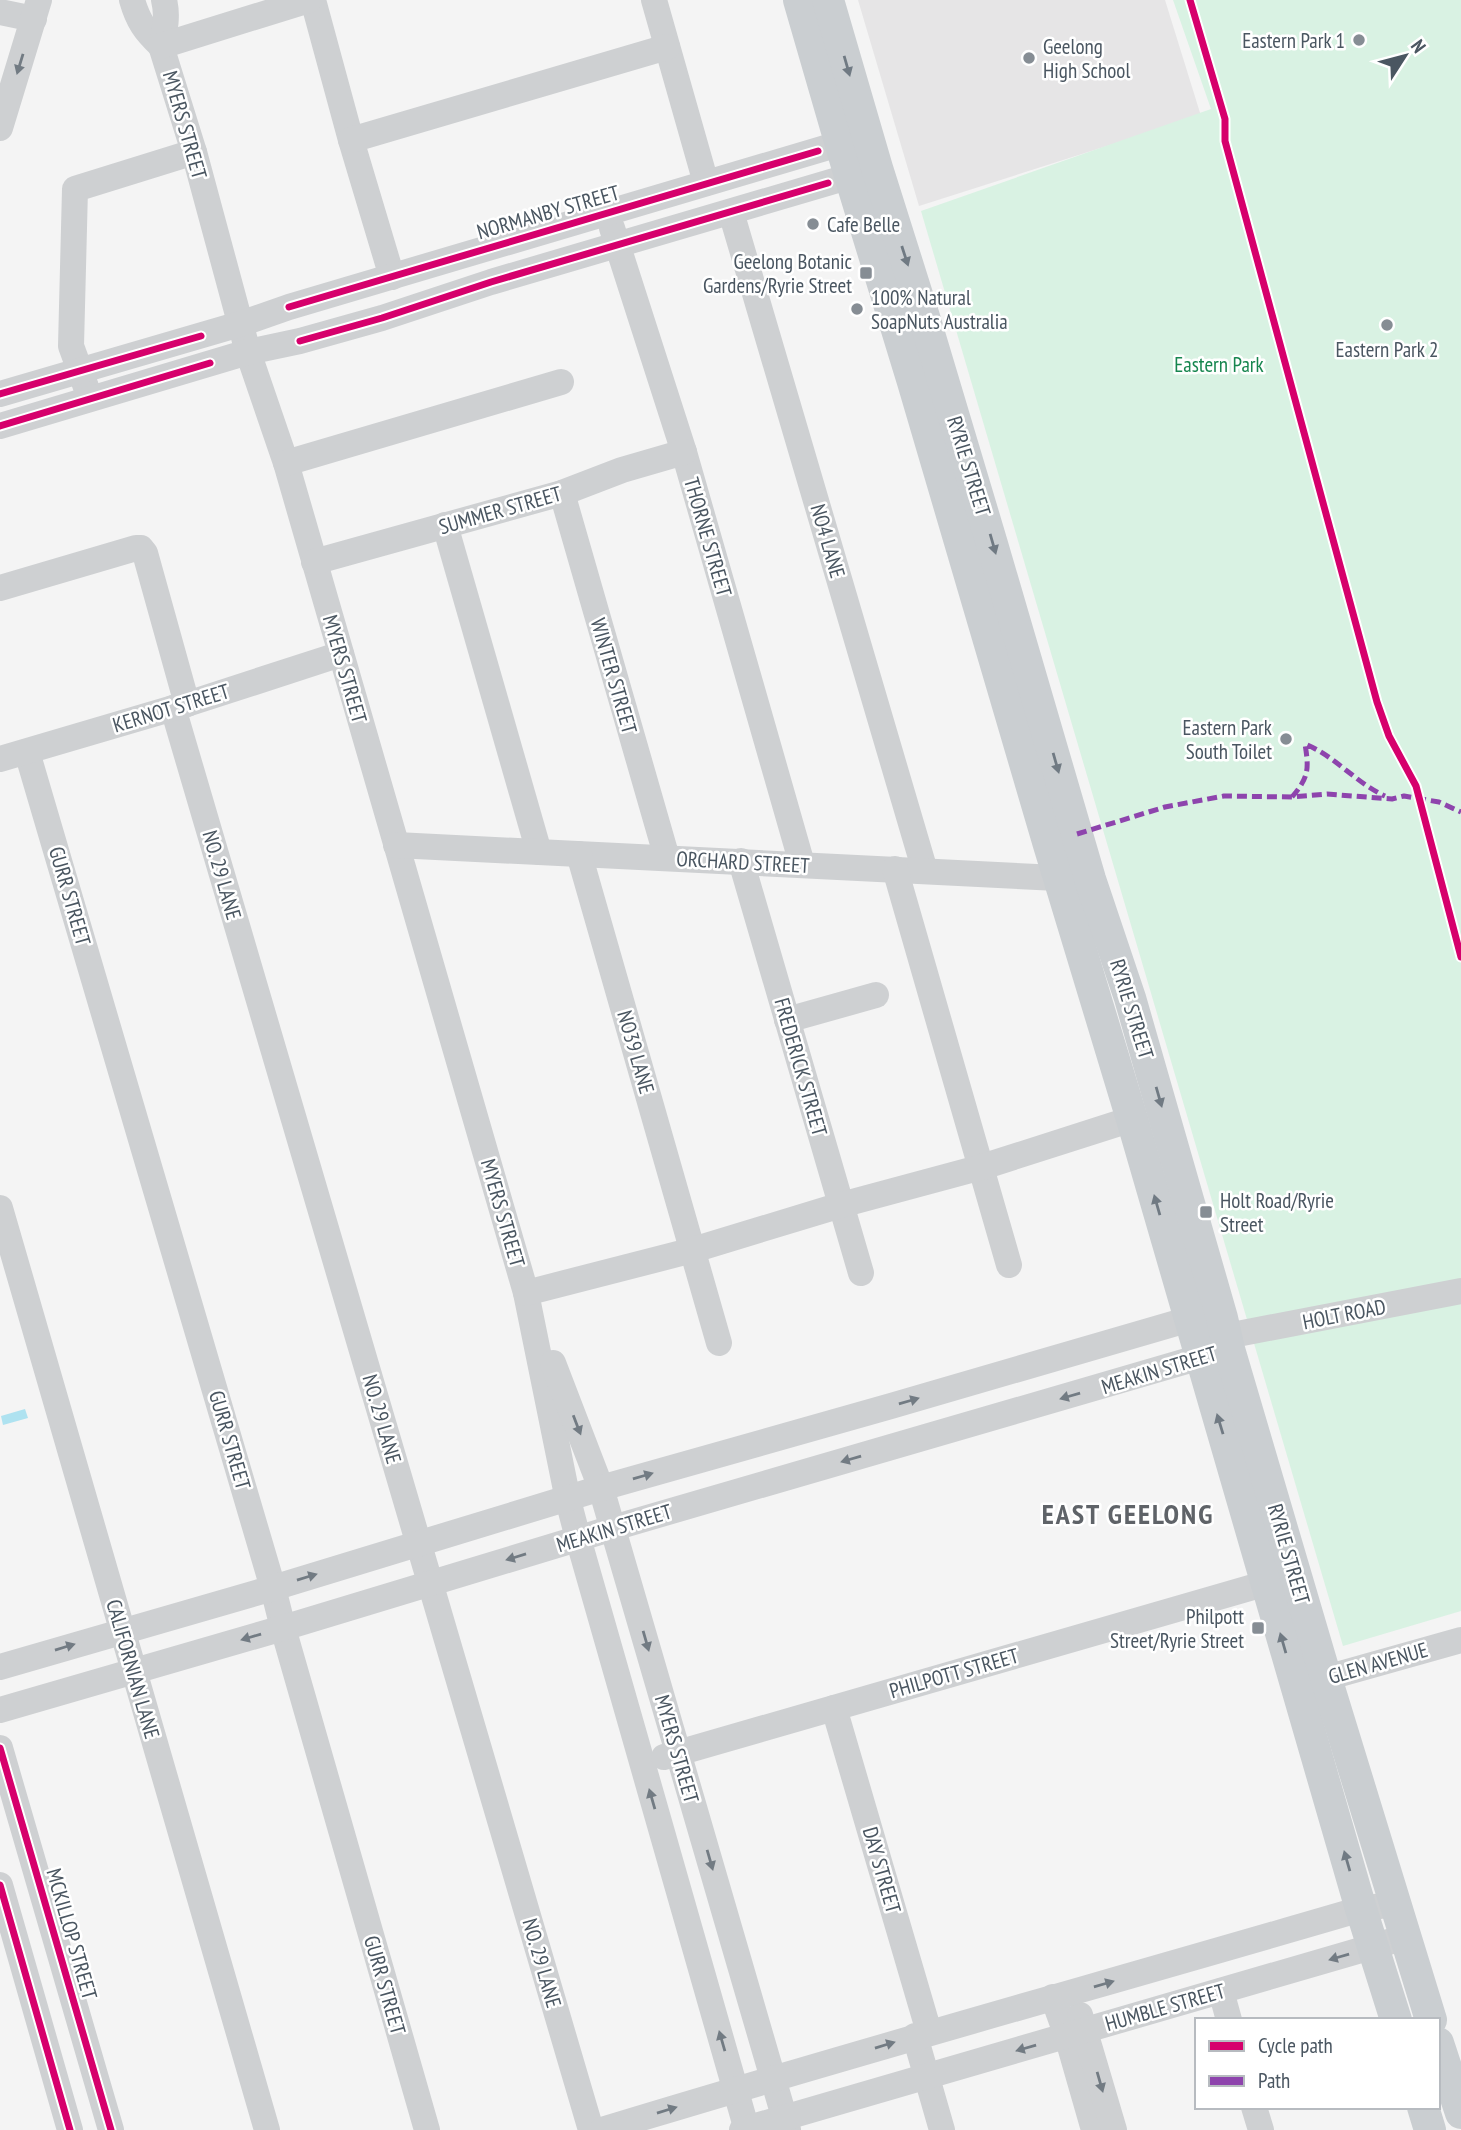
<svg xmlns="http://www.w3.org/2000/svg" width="1461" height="2130" viewBox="0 0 1461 2130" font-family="'PT Sans Narrow',sans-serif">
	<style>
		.education { fill: #e6e5e6 }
		.green { fill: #d9f2e3 }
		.water { fill: #aee2f0 }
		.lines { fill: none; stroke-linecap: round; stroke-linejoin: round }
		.minor { stroke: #ced0d2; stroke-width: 26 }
		.major { stroke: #caced1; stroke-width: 32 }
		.quiet { stroke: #8e44ad; stroke-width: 5; stroke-dasharray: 10 5; stroke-linecap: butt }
		.cycleway-casing { stroke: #fff; stroke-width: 11 }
		.cycleway { stroke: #d6006c; stroke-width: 7 }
		.oneway { fill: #727b83 }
		.oneway2 { fill: #707a83 }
		.poi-dot { fill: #868d94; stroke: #fff; stroke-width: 2.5 }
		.labels { text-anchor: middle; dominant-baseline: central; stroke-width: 5; stroke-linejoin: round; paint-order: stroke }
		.poi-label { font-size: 21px; fill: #4a5661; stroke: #fff; text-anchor: end }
		.street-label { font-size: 21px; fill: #4a5661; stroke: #fff }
		.park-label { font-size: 21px; fill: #17864f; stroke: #fff }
		.district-label { font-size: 28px; font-weight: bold; letter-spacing: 2px; fill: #5f6368; stroke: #fff }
	</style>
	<rect width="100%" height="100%" fill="#f4f4f4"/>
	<path class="education" d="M858,0H1165L1201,116L919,206Z"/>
	<path class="green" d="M1173,0H1461V1611L1343,1646L921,211L1211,109Z"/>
	<path class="water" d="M25,1409L28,1418L3,1425L1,1416Z"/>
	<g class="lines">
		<g class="minor">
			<path d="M132,0C138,21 145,31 161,46"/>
			<path d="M164,0C168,16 165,30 161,46L194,152L248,352L286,463L526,1293L568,1500L578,1538L747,2130"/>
			<path d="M313,0L351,140L392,277"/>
			<path d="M654,0L706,183"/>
			<path d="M0,12L34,19"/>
			<path d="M161,46L309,0"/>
			<path d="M0,128L39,0"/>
			<path d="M351,140L667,47"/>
			<path d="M731,212L925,871"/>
			<path d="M612,228L684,452L802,864"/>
			<path d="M86,387L71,346L75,189L194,152"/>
			<path d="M0,394L240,324L289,307L859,138"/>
			<path d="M0,426L248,352L300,341L382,318L491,282L868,171"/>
			<path d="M286,463L561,382"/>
			<path d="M562,493L667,858"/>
			<path d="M445,525L539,852"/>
			<path d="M314,562L562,493L622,470L684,452"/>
			<path d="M0,588L136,548H141L145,553L187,704"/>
			<path d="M173,708L591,2130"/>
			<path d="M27,752L273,1588L283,1628L427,2130"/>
			<path d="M0,759L187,704L341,654"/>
			<path d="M396,845L1078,879"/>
			<path d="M579,854L719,1343"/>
			<path d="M741,861L861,1273"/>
			<path d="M895,869L1009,1265"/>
			<path d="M787,1020L876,995"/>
			<path d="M0,1208L267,2130"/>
			<path d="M526,1293L693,1250L841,1205L982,1167L1132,1119"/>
			<path d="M1227,1336L1461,1291"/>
			<path d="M553,1363L601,1488L788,2130"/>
			<path d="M0,1667L273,1588L601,1488L891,1406L1190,1319L1208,1318"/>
			<path d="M1308,1683L1461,1640"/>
			<path d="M834,1708L929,2032"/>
			<path d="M0,1710L283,1628L613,1528L1221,1351"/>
			<path d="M0,1748L111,2130"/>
			<path d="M664,1757L1267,1583"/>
			<path d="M0,1885L70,2130"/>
			<path d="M1221,1991L1229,2020"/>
			<path d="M1053,1997L1067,2036L1094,2130"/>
			<path d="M1080,2015L1114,2130"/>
			<path d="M915,2036L942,2130"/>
			<path d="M1254,2107L1261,2130"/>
			<path d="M602,2130C854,2053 1108,1983 1361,1909L1394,1904"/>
			<path d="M742,2130L1392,1941"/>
		</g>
		<g class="major">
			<path d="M799,0L850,176L913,382L1049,845L1132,1119L1361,1909L1396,2020"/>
			<path d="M828,0L877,168L925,320L992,544L1090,879L1130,998L1222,1318L1229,1349L1326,1678L1431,2020"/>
			<path d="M1438,2043L1461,2113"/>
			<path d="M1423,2107L1430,2130"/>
		</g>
		<g class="quiet">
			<path d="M1292,797C1309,777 1309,769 1305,744C1335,756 1356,783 1385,796"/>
			<path d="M1077,834L1165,807L1224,796L1292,797L1327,794L1392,799L1404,796L1439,802L1461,812"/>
		</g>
		<g class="cycleway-casing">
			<g id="cycleway">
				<path d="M1190,0L1225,119V141L1377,702L1389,736L1416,786L1461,957"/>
				<path d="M289,307L818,151"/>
				<path d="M300,341L382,318L491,282L828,183"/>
				<path d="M0,394L201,336"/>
				<path d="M0,426L210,363"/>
				<path d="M0,1748L111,2130"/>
				<path d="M0,1885L70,2130"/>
			</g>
		</g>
		<use href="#cycleway" class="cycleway"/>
	</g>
	<defs><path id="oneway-solid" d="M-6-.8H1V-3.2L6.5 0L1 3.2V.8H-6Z" transform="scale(1.75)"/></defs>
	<g class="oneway">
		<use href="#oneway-solid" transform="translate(20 64) rotate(107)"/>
		<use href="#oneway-solid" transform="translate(1070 1396) rotate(164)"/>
		<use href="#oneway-solid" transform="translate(909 1401) rotate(-16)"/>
		<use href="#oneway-solid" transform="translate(577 1425) rotate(69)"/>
		<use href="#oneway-solid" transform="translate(851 1459) rotate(164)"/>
		<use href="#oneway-solid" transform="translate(643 1476) rotate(-16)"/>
		<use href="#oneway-solid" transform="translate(516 1557) rotate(163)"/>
		<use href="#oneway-solid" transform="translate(307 1577) rotate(-17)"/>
		<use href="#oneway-solid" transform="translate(251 1637) rotate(164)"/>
		<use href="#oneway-solid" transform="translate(646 1641) rotate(74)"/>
		<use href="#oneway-solid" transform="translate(65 1647) rotate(-17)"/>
		<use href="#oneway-solid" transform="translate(652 1799) rotate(-106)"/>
		<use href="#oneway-solid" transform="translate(710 1860) rotate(74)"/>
		<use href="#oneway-solid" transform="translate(1339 1957) rotate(164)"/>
		<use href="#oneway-solid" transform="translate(1104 1984) rotate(-16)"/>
		<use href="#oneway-solid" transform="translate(722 2041) rotate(-106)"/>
		<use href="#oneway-solid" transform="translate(885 2045) rotate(-17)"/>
		<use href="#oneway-solid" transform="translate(1026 2048) rotate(164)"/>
		<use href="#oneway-solid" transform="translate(1100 2082) rotate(74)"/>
		<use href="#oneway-solid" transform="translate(667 2110) rotate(-17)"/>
	</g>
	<g class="oneway2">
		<use href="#oneway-solid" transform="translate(847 66) rotate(74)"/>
		<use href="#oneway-solid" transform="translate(905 256) rotate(72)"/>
		<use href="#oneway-solid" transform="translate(993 544) rotate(74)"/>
		<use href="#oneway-solid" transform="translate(1056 763) rotate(74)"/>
		<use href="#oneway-solid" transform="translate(1159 1097) rotate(74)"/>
		<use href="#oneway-solid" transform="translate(1157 1205) rotate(-106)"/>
		<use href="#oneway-solid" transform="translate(1220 1424) rotate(-107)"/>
		<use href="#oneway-solid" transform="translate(1283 1643) rotate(-106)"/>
		<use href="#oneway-solid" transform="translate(1347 1861) rotate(-106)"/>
	</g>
	<g class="poi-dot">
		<circle cx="1359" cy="40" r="7"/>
		<circle cx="1029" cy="58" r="7"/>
		<circle cx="813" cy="224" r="7"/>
		<rect x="859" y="266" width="14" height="14" rx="3.5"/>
		<circle cx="857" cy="309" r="7"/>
		<circle cx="1387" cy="325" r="7"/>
		<circle cx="1286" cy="739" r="7"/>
		<rect x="1199" y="1205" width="14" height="14" rx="3.5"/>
		<rect x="1251" y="1621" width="14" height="14" rx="3.5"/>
	</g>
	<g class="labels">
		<g class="poi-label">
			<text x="1345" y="40">Eastern Park 1</text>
			<text x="1043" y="46" text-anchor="start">Geelong<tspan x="1043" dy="24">High School</tspan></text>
			<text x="827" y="224" text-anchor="start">Cafe Belle</text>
			<text x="852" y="261">Geelong Botanic<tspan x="852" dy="24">Gardens/Ryrie Street</tspan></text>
			<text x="871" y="297" text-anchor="start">100% Natural<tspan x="871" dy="24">SoapNuts Australia</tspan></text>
			<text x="1387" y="349" text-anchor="middle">Eastern Park 2</text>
			<text x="1272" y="727">Eastern Park<tspan x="1272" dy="24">South Toilet</tspan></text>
			<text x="1220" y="1200" text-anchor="start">Holt Road/Ryrie<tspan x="1220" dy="24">Street</tspan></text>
			<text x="1244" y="1616">Philpott<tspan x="1244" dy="24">Street/Ryrie Street</tspan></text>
		</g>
		<g class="street-label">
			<text transform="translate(185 125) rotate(74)">MYERS STREET</text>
			<text transform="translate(548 212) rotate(-16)">NORMANBY STREET</text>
			<text transform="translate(969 466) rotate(73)">RYRIE STREET</text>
			<text transform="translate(500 510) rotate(-16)">SUMMER STREET</text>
			<text transform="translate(708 537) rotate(74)">THORNE STREET</text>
			<text transform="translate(828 541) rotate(74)">NO4 LANE</text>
			<text transform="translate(345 669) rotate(74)">MYERS STREET</text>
			<text transform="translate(614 676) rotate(74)">WINTER STREET</text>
			<text transform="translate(171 708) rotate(-17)">KERNOT STREET</text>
			<text transform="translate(743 862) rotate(3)">ORCHARD STREET</text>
			<text transform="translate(222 875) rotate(74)">NO. 29 LANE</text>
			<text transform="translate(70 896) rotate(74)">GURR STREET</text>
			<text transform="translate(1132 1009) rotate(73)">RYRIE STREET</text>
			<text transform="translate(636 1052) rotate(74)">NO39 LANE</text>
			<text transform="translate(801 1067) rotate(74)">FREDERICK STREET</text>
			<text transform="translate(503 1213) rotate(74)">MYERS STREET</text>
			<text transform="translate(1344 1314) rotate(-11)">HOLT ROAD</text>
			<text transform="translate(1159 1370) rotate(-17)">MEAKIN STREET</text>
			<text transform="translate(382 1419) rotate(74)">NO. 29 LANE</text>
			<text transform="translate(230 1440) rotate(74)">GURR STREET</text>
			<text transform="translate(614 1528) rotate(-17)">MEAKIN STREET</text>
			<text transform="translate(1289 1554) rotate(74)">RYRIE STREET</text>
			<text transform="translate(1378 1663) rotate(-16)">GLEN AVENUE</text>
			<text transform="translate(133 1669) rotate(74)">CALIFORNIAN LANE</text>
			<text transform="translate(954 1673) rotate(-16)">PHILPOTT STREET</text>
			<text transform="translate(677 1749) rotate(74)">MYERS STREET</text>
			<text transform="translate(882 1870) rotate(74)">DAY STREET</text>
			<text transform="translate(72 1934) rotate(74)">MCKILLOP STREET</text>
			<text transform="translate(542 1963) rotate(74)">NO. 29 LANE</text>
			<text transform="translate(385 1985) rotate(74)">GURR STREET</text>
			<text transform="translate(1165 2007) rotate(-16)">HUMBLE STREET</text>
		</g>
		<g class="park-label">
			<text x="1219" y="364">Eastern Park</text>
		</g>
		<g class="district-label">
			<text x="1128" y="1513">EAST GEELONG</text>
		</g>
	</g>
	<rect x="1195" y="2018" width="245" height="91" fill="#ffffff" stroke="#b7bbc0" stroke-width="2"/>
	<rect x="1209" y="2041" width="35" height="10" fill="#d6006c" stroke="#b7bbc0" stroke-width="2"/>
	<text x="1258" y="2053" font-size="21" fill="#4a5661">Cycle path</text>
	<rect x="1209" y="2076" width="35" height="10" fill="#8e44ad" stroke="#b7bbc0" stroke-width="2"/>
	<text x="1258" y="2088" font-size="21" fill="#4a5661">Path</text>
	<g transform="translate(1405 56) rotate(54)" stroke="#ffffff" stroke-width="5" paint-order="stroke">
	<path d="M0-5L12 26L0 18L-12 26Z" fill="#4a5661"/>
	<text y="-10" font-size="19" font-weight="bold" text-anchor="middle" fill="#4a5661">N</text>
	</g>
</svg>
